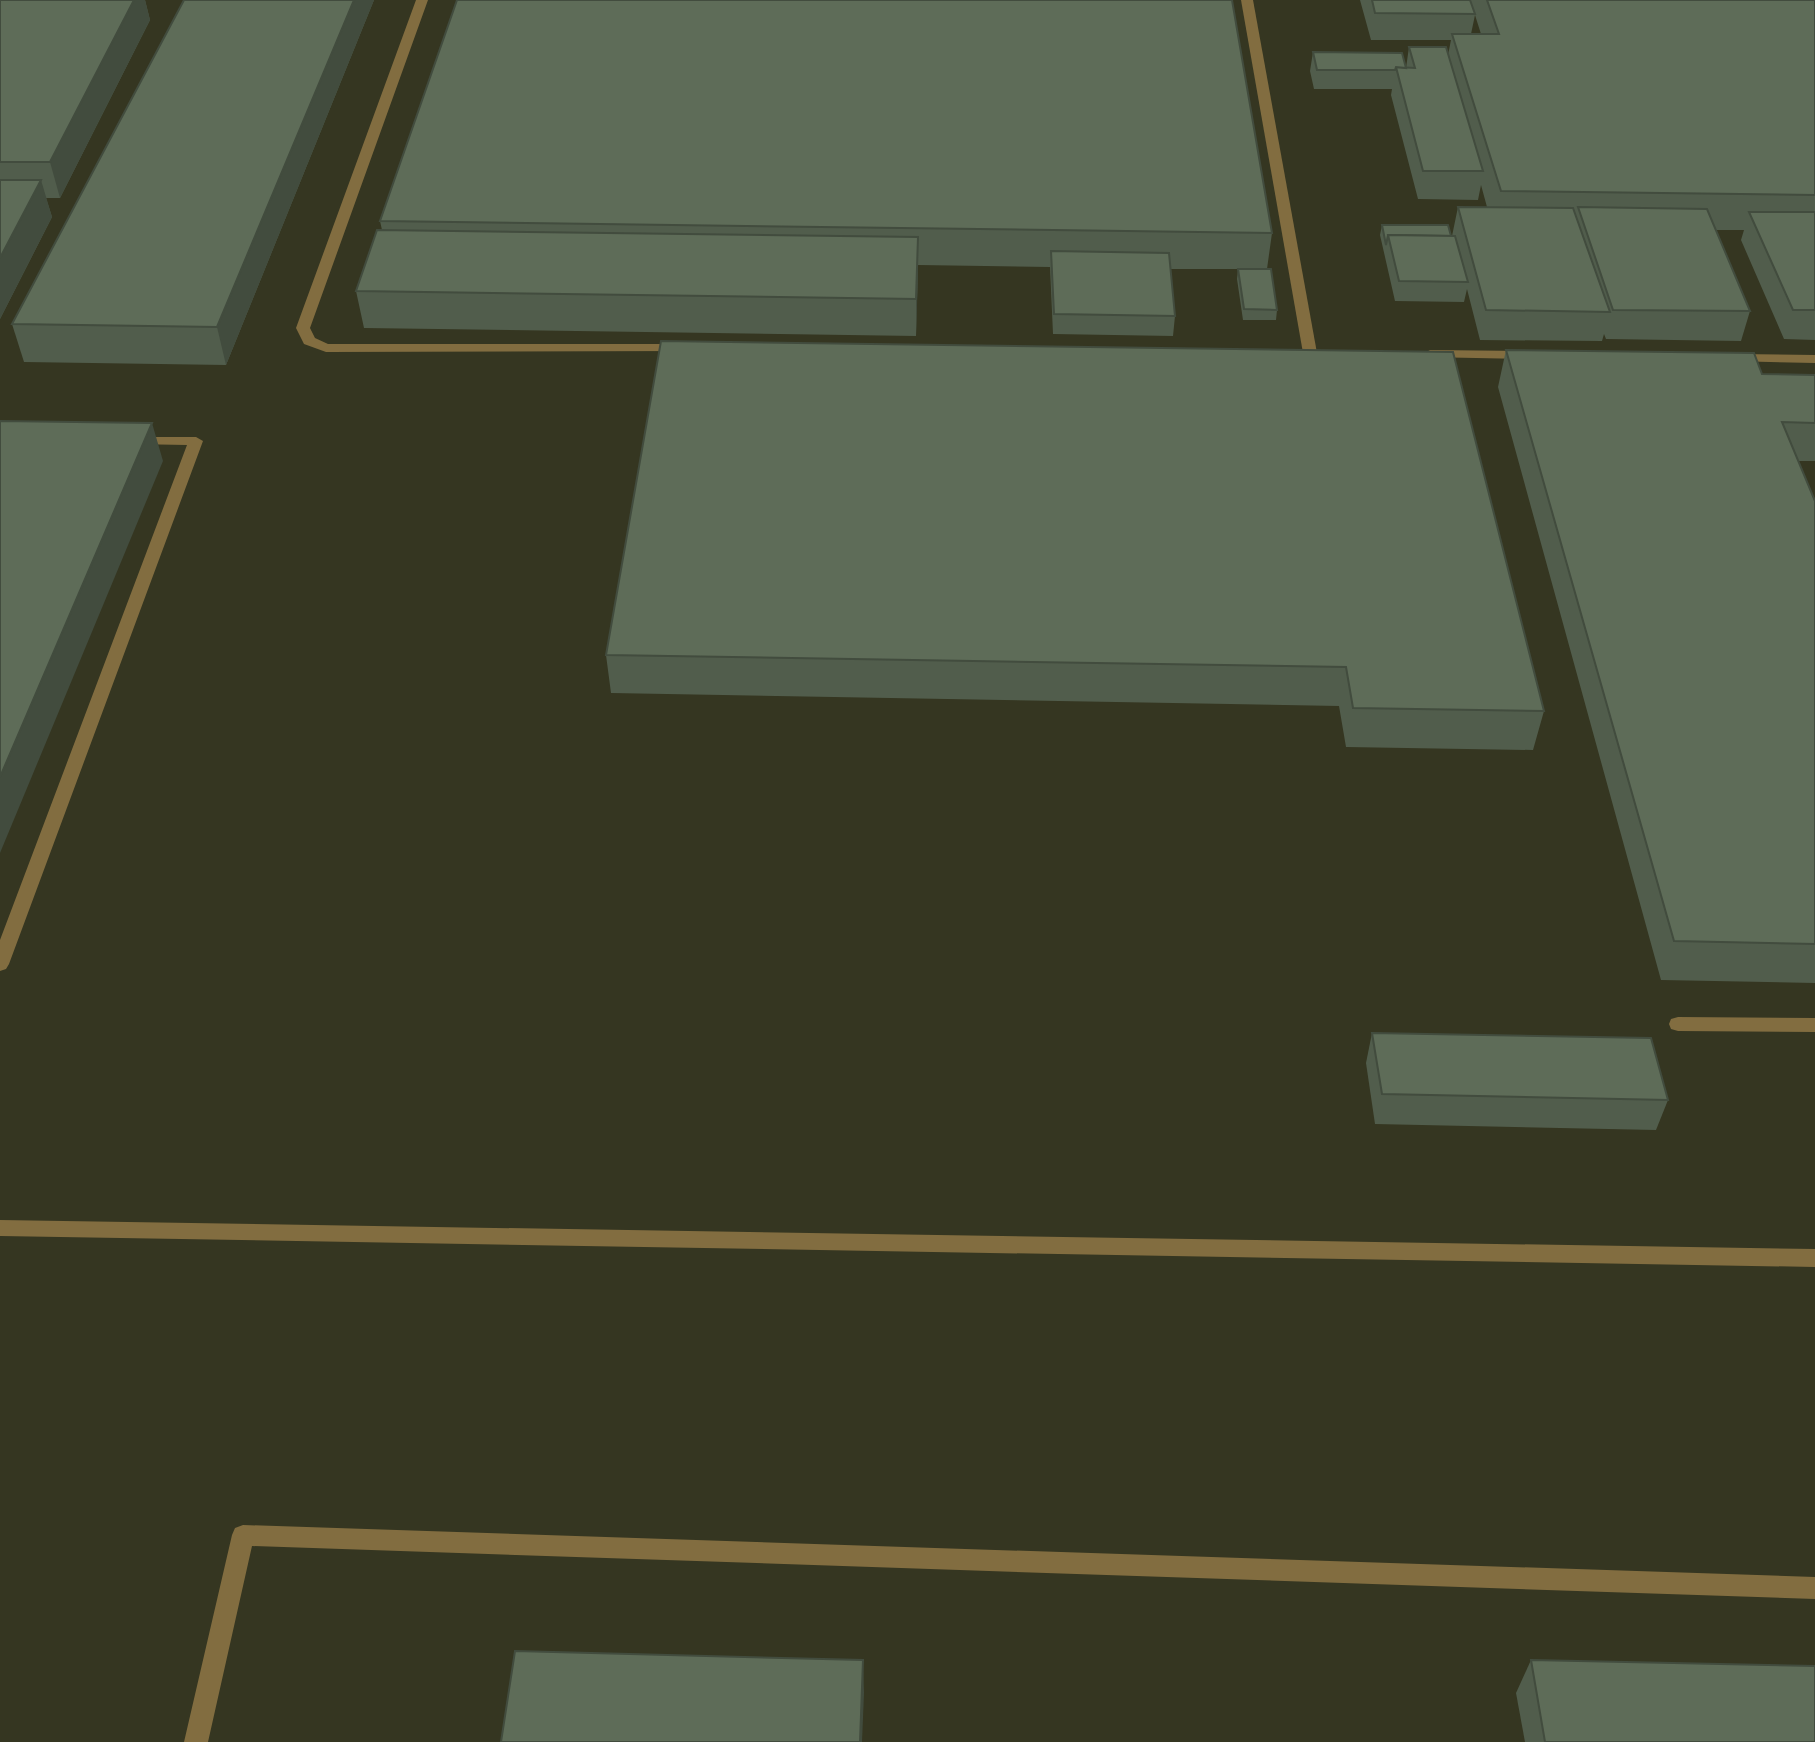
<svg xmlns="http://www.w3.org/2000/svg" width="1815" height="1742" viewBox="0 0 1815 1742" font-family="Barlow,sans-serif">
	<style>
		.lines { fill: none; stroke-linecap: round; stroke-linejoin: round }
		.minor { fill: #826d40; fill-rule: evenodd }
		.wall { fill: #515d4c; fill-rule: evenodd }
		.shaded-wall { fill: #424c3e }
		.building { fill: #5e6c58; stroke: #424c3e; stroke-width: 2 }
	</style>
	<rect width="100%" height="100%" fill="#353621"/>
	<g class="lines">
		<g class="minor">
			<path d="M416,0H428L310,328L315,338L328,344H681L688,348L686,351L326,352L304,344L296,328Z"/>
			<path d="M1241,0H1253L1317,353L1310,357L1303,353Z"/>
			<path d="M1430,350L1528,351L1535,355L1528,359L1425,357L1423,354Z"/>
			<path d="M1735,354L1815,355V363L1730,361V355Z"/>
			<path d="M136,437H196L203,441L9,964L6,969L0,971V940L187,445L131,444L129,441Z"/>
			<path d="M1678,1017L1815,1018V1032L1678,1031L1671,1029L1669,1024L1671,1019Z"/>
			<path d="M0,1220L1815,1249V1267L0,1236Z"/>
			<path d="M243,1525L1815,1577V1599L252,1546L208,1742H184L232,1535L235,1528Z"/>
		</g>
	</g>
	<g class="wall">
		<path d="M0,0H145L150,20L60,198H46L52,217L0,319Z"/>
		<path d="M184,0H374L226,365L24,362L12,324Z"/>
		<path d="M1360,0H1815V340L1784,339L1741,240L1744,230H1716L1750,311L1741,341L1606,339L1604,334L1602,341L1480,340L1467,289L1464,302L1395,301L1380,235L1382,225L1452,236L1458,207H1487L1481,185L1478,200L1418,199L1391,95L1392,89H1314L1310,71L1313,52L1406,68L1409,47L1448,55L1451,40H1371ZM1475,15L1481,34H1471Z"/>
		<path d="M380,221L1272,233L1267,269L1277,310L1276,320H1243L1237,279L1238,269H1170L1175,316L1173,336L1053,334L1050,267L918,265L916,336L364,328L356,291L382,230Z"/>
		<path d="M661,341L1544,711L1533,750L1346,747L1339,706L611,693L606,655Z"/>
		<path d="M1506,350L1762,374L1815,375V461H1798L1815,501V983L1661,980L1498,387Z"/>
		<path d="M1372,1033L1668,1100L1656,1130L1375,1124L1366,1063Z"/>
		<path d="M1531,1660L1815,1742H1525L1516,1693Z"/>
	</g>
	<g class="shaded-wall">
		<path d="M134,0H145L150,20L60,198L50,162Z"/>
		<path d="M354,0H374L226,365L217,327Z"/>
		<path d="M41,180L52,217L0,319V258Z"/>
		<path d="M918,237V274L916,336V299Z"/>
		<path d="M152,423L163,461L0,853V777Z"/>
		<path d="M863,1660L864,1693L862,1742H860Z"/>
	</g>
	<g class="building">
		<path d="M0,0H134L50,162H0Z"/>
		<path d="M184,0H354L217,327L12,324Z"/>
		<path d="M457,0H1232L1272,233L380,221Z"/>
		<path d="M1372,0H1470L1475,14L1375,13Z"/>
		<path d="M1487,0H1815V195L1501,191L1452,34H1499Z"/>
		<path d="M1409,47H1446L1483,171H1423L1396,67L1415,68Z"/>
		<path d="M1313,52L1402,53L1406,68L1396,67L1395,70H1317Z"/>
		<path d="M0,180H41L0,258Z"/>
		<path d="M1458,207L1573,208L1610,312L1486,310Z"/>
		<path d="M1578,207L1707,209L1750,311L1613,310Z"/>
		<path d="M1749,212H1815V310H1793Z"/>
		<path d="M1382,225H1448L1451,236L1388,235L1386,245Z"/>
		<path d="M377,230L918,237L916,299L356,291Z"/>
		<path d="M1388,235L1455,236L1468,282L1399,281Z"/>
		<path d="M1051,251L1169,253L1175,316L1054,314Z"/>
		<path d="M1238,269H1271L1277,310L1244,309Z"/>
		<path d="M661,341L1453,352L1544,711L1353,708L1346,667L606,655Z"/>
		<path d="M1506,350L1754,353L1762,374L1815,375V423L1782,422L1815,501V944L1674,941Z"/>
		<path d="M0,421L152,423L0,777Z"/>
		<path d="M1372,1033L1651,1038L1668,1100L1382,1094Z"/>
		<path d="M515,1651L863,1660L860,1742H501Z"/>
		<path d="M1531,1660L1815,1666V1742H1545Z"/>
	</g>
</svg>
